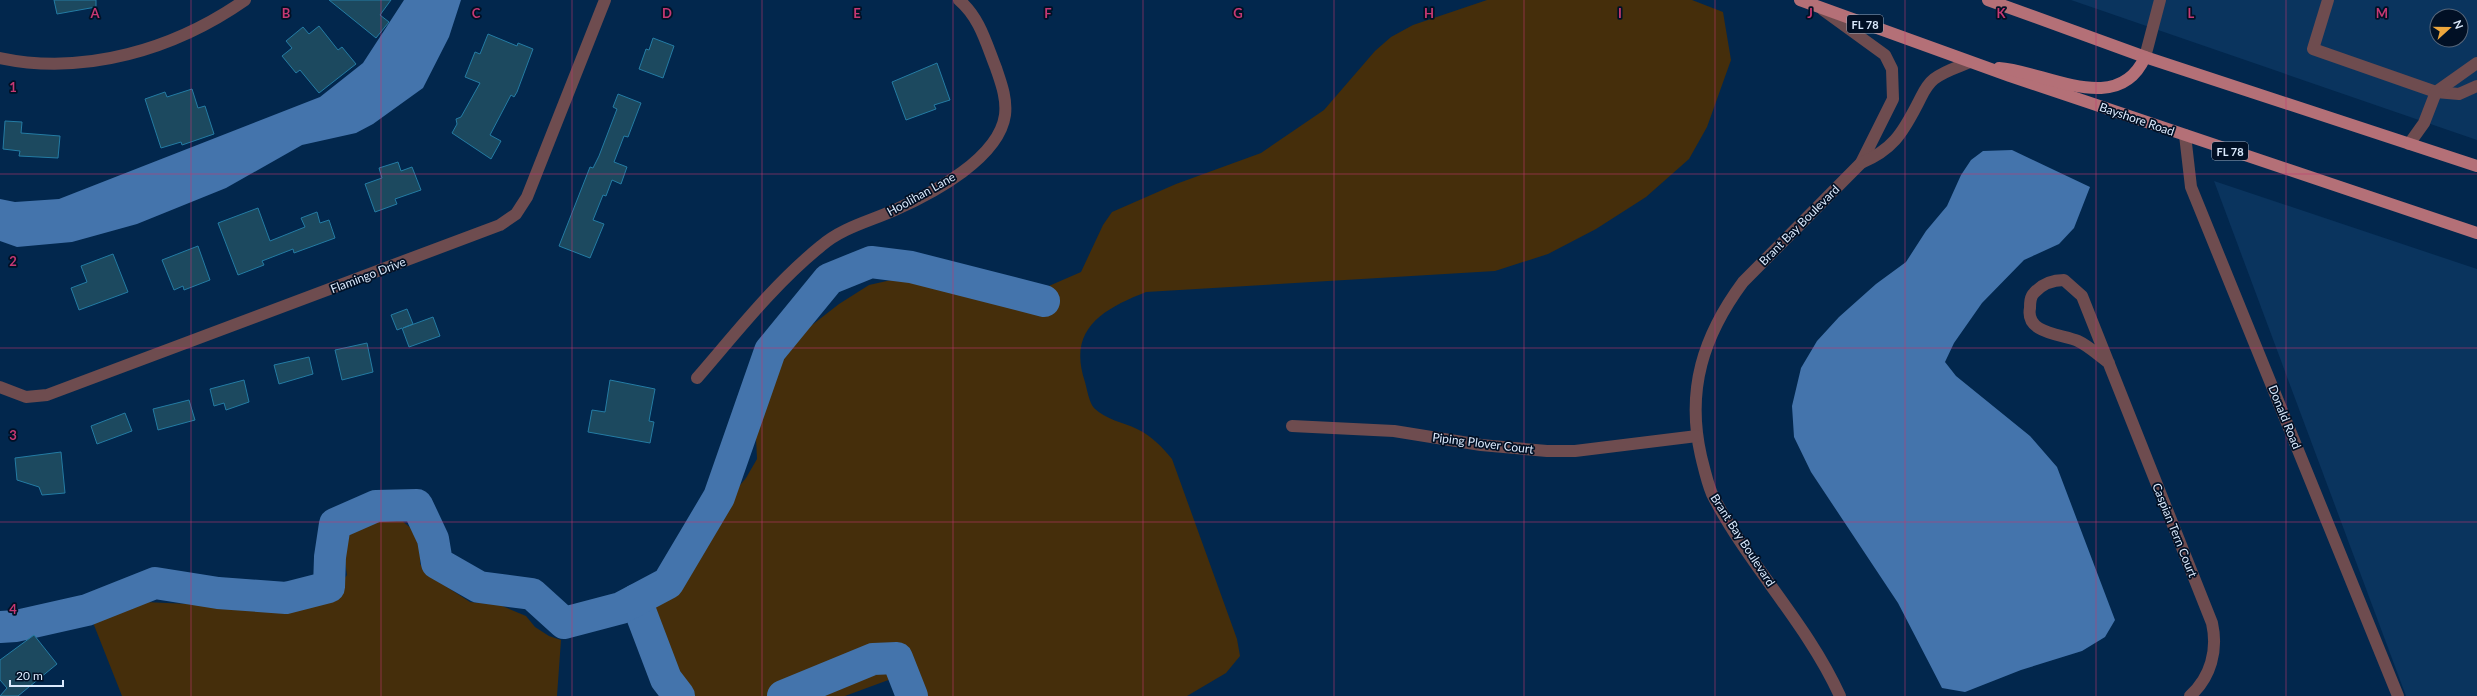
<svg xmlns="http://www.w3.org/2000/svg" width="2477" height="696" viewBox="0 0 2477 696" font-family="Lato,sans-serif">
	<style>
		.built { fill: #0a345e; fill-rule: evenodd }
		.green { fill: #452e0b }
		.water { fill: #4474ac }
		.lines { fill: none; stroke-linecap: round; stroke-linejoin: round }
		.river { stroke: #4474ac; stroke-width: 32 }
		.building { fill: #1c495f; stroke: #247ca4 }
		.minor { stroke: #6e4c4f; stroke-width: 12 }
		.major { stroke: #b47077; stroke-width: 12 }
		.grid { fill: none; stroke: #c63873; stroke-width: 1; stroke-opacity: 0.55 }
		.labels { text-anchor: middle; dominant-baseline: central; stroke-width: 3.5; stroke-linejoin: round; paint-order: stroke }
		.shield { fill: #011025; stroke: #9aa9bc; stroke-width: 1 }
		.shield-label { font-size: 11px; font-weight: bold; fill: #dbeafd }
		.street-label { font-size: 12px; fill: #dbeafd; stroke: #011025 }
		.grid-label { font-size: 13px; text-anchor: middle; font-weight: bold; fill: #c63873; stroke: #011025; stroke-width: 3.5; stroke-linejoin: round; paint-order: stroke }
	</style>
	<rect width="100%" height="100%" fill="#02274d"/>
	<g class="built">
		<path d="M2071,0H2477V140ZM2437,16H2461V40H2437Z"/>
		<path d="M2214,181L2477,269V696H2406Z"/>
	</g>
	<g class="green">
		<path d="M1487,0H1692L1723,12L1731,60L1707,127L1689,159L1646,197L1596,229L1548,254L1495,271L1146,292C1103,309 1067,329 1085,382C1087,389 1089,402 1094,408C1106,420 1123,422 1137,429C1152,436 1162,447 1172,459L1237,639L1240,656L1226,673L1187,696H925L916,680L902,675L845,696H683L638,603L690,545L746,478L757,459L755,416L770,382L794,339L839,304L869,285L900,278L922,279L997,305L1019,299L1081,272L1103,225L1112,212L1176,184L1261,153L1324,110L1375,51L1391,37L1413,25Z"/>
		<path d="M365,517L399,518L422,538L420,564L433,578L470,602L500,605L526,616L535,627L549,636L561,640L557,696H122L92,620L145,602L300,609L335,591L347,575L342,541Z"/>
	</g>
	<g class="water">
		<path d="M404,0H461L449,37L423,88L373,124L356,133L302,145L226,188L137,224L72,242L17,247L0,241V199L15,202L59,199L320,97L363,63Z"/>
		<path d="M2012,150L2090,187L2074,228L2059,244L2024,260L1982,303L1954,343L1945,362L1956,376L2030,436L2057,467L2115,620L2105,637L2082,651L2021,670L1965,692L1942,688L1898,603L1811,472L1794,437L1792,406L1801,368L1817,341L1839,317L1876,284L1906,262L1926,231L1947,206L1961,175L1971,160L1983,151Z"/>
	</g>
	<g class="lines">
		<g class="river">
			<path d="M636,600L666,679L679,696"/>
			<path d="M0,627L16,626L87,610L155,583L218,593L286,598L329,587L330,557L335,524L376,506L417,505L433,539L437,563L479,587L532,594L564,623L621,608L668,583L719,497L770,351L829,279L871,262L911,267L1044,301"/>
			<path d="M783,696L873,659L897,658L912,696"/>
		</g>
	</g>
	<g class="building">
		<path d="M54,0H96V7L57,14Z"/>
		<path d="M329,0H391L380,15L389,22L376,38Z"/>
		<path d="M319,26L338,50L342,47L356,64L319,93L300,70L296,73L282,56L292,48L286,41L303,27L309,34Z"/>
		<path d="M488,34L517,46L518,43L533,49L517,92L514,97L511,95L490,135L501,141L491,159L452,133L457,124L456,119L461,117L480,83L465,77L475,52L480,54Z"/>
		<path d="M653,38L674,46L663,78L639,69L646,49L649,50Z"/>
		<path d="M937,63L950,100L934,105L936,109L906,120L892,82Z"/>
		<path d="M192,89L198,108L205,106L214,134L182,145L181,142L161,148L145,99L165,92L167,97Z"/>
		<path d="M618,94L641,103L628,137L624,136L614,162L627,167L621,184L612,180L606,196L603,195L593,220L604,224L590,258L559,246L590,167L593,168L599,156L617,109L613,107Z"/>
		<path d="M5,121L22,122L21,133L60,136L58,158L19,156L20,151L3,149Z"/>
		<path d="M398,162L401,171L412,167L421,190L395,199L397,204L375,212L365,184L382,178L379,168Z"/>
		<path d="M258,208L270,241L305,227L301,218L317,212L320,223L329,220L335,238L294,253L293,249L262,261L264,265L238,275L218,223Z"/>
		<path d="M198,246L210,280L184,290L183,286L174,290L162,260Z"/>
		<path d="M113,254L128,292L79,310L71,288L87,282L81,266Z"/>
		<path d="M407,309L413,324L403,328L433,317L440,336L409,347L402,328L397,330L391,315Z"/>
		<path d="M367,343L373,372L342,380L335,350Z"/>
		<path d="M309,357L313,374L279,384L274,365Z"/>
		<path d="M244,380L249,402L226,410L224,403L214,406L210,389Z"/>
		<path d="M610,380L655,389L649,421L654,422L650,443L588,432L592,410L605,412Z"/>
		<path d="M189,400L195,420L158,430L153,409Z"/>
		<path d="M125,413L132,431L97,444L91,426Z"/>
		<path d="M61,452L65,493L42,495L39,487L17,480L15,458Z"/>
		<path d="M34,635L57,664L18,696H0L7,688L0,680V660Z"/>
	</g>
	<g class="lines">
		<g class="minor">
			<path d="M2328,0L2313,49L2436,92L2459,94L2477,86"/>
			<path d="M1823,10L1885,55L1892,69L1893,99L1861,163L1743,282C1703,336 1686,390 1701,456C1704,468 1707,482 1712,494C1748,565 1807,623 1840,696"/>
			<path d="M2145,57L2160,0"/>
			<path d="M0,58C85,76 175,49 245,0"/>
			<path d="M2185,135L2191,187L2398,696"/>
			<path d="M2409,144L2424,123L2436,92L2477,63"/>
			<path d="M1861,163C1892,150 1902,134 1917,105C1922,96 1925,86 1934,79C1944,71 1958,67 1970,62"/>
			<path d="M2109,363C2099,356 2089,346 2078,341C2062,334 2025,334 2030,308C2030,303 2030,297 2034,293C2042,284 2052,280 2064,280L2082,296L2212,623C2218,650 2211,677 2190,696"/>
			<path d="M697,378C736,333 774,284 821,246C843,227 871,221 897,209C933,193 999,158 1005,115C1007,98 1001,83 996,68C986,43 980,18 959,0"/>
			<path d="M0,387L26,397L47,395L500,225L516,214L527,197L605,0"/>
			<path d="M1292,426L1394,431L1481,445L1547,451H1575L1697,436"/>
		</g>
		<g class="major">
			<path d="M1800,0L2010,76L2477,233"/>
			<path d="M1988,0L2145,57L2477,166"/>
			<path d="M1999,68C2045,71 2118,118 2145,57"/>
		</g>
	</g>
	<path class="grid" d="M191,0V696M381,0V696M572,0V696M762,0V696M953,0V696M1143,0V696M1334,0V696M1524,0V696M1715,0V696M1905,0V696M2096,0V696M2286,0V696M0,174H2477M0,348H2477M0,522H2477"/>
	<g class="labels">
		<g class="shield">
			<rect x="1847" y="15" width="36" height="18" rx="3"/>
			<rect x="2212" y="142" width="36" height="18" rx="3"/>
		</g>
		<g class="shield-label">
			<text x="1865" y="24">FL 78</text>
			<text x="2230" y="151">FL 78</text>
		</g>
		<g class="street-label">
			<text transform="translate(2137 119) rotate(19)">Bayshore Road</text>
			<text transform="translate(921 194) rotate(-29)">Hoolihan Lane</text>
			<text transform="translate(1799 225) rotate(-45)">Brant Bay Boulevard</text>
			<text transform="translate(368 275) rotate(-21)">Flamingo Drive</text>
			<text transform="translate(2285 417) rotate(68)">Donald Road</text>
			<text transform="translate(1483 443) rotate(7)">Piping Plover Court</text>
			<text transform="translate(2175 530) rotate(68)">Caspian Tern Court</text>
			<text transform="translate(1743 540) rotate(57)">Brant Bay Boulevard</text>
		</g>
	</g>
	<g class="grid-label">
		<text x="95" y="18">A</text>
		<text x="286" y="18">B</text>
		<text x="476" y="18">C</text>
		<text x="667" y="18">D</text>
		<text x="857" y="18">E</text>
		<text x="1048" y="18">F</text>
		<text x="1238" y="18">G</text>
		<text x="1429" y="18">H</text>
		<text x="1620" y="18">I</text>
		<text x="1810" y="18">J</text>
		<text x="2001" y="18">K</text>
		<text x="2191" y="18">L</text>
		<text x="2382" y="18">M</text>
		<text x="13" y="92">1</text>
		<text x="13" y="266">2</text>
		<text x="13" y="440">3</text>
		<text x="13" y="614">4</text>
	</g>
	<g transform="translate(2449 28) rotate(69)"><circle r="19" fill="#011025" stroke="#58677b"/>
	<path d="M0-3L7 15L0 10L-7 15Z" fill="#eea73d"/>
	<text y="-6" font-size="11" font-weight="bold" text-anchor="middle" fill="#dbeafd">N</text>
	</g>
	<path d="M10 680v6h53v-6" fill="none" stroke="#dbeafd" stroke-width="2"/>
	<text x="16" y="680" font-size="12" fill="#dbeafd" stroke="#011025" stroke-width="3" paint-order="stroke">20 m</text>
</svg>
